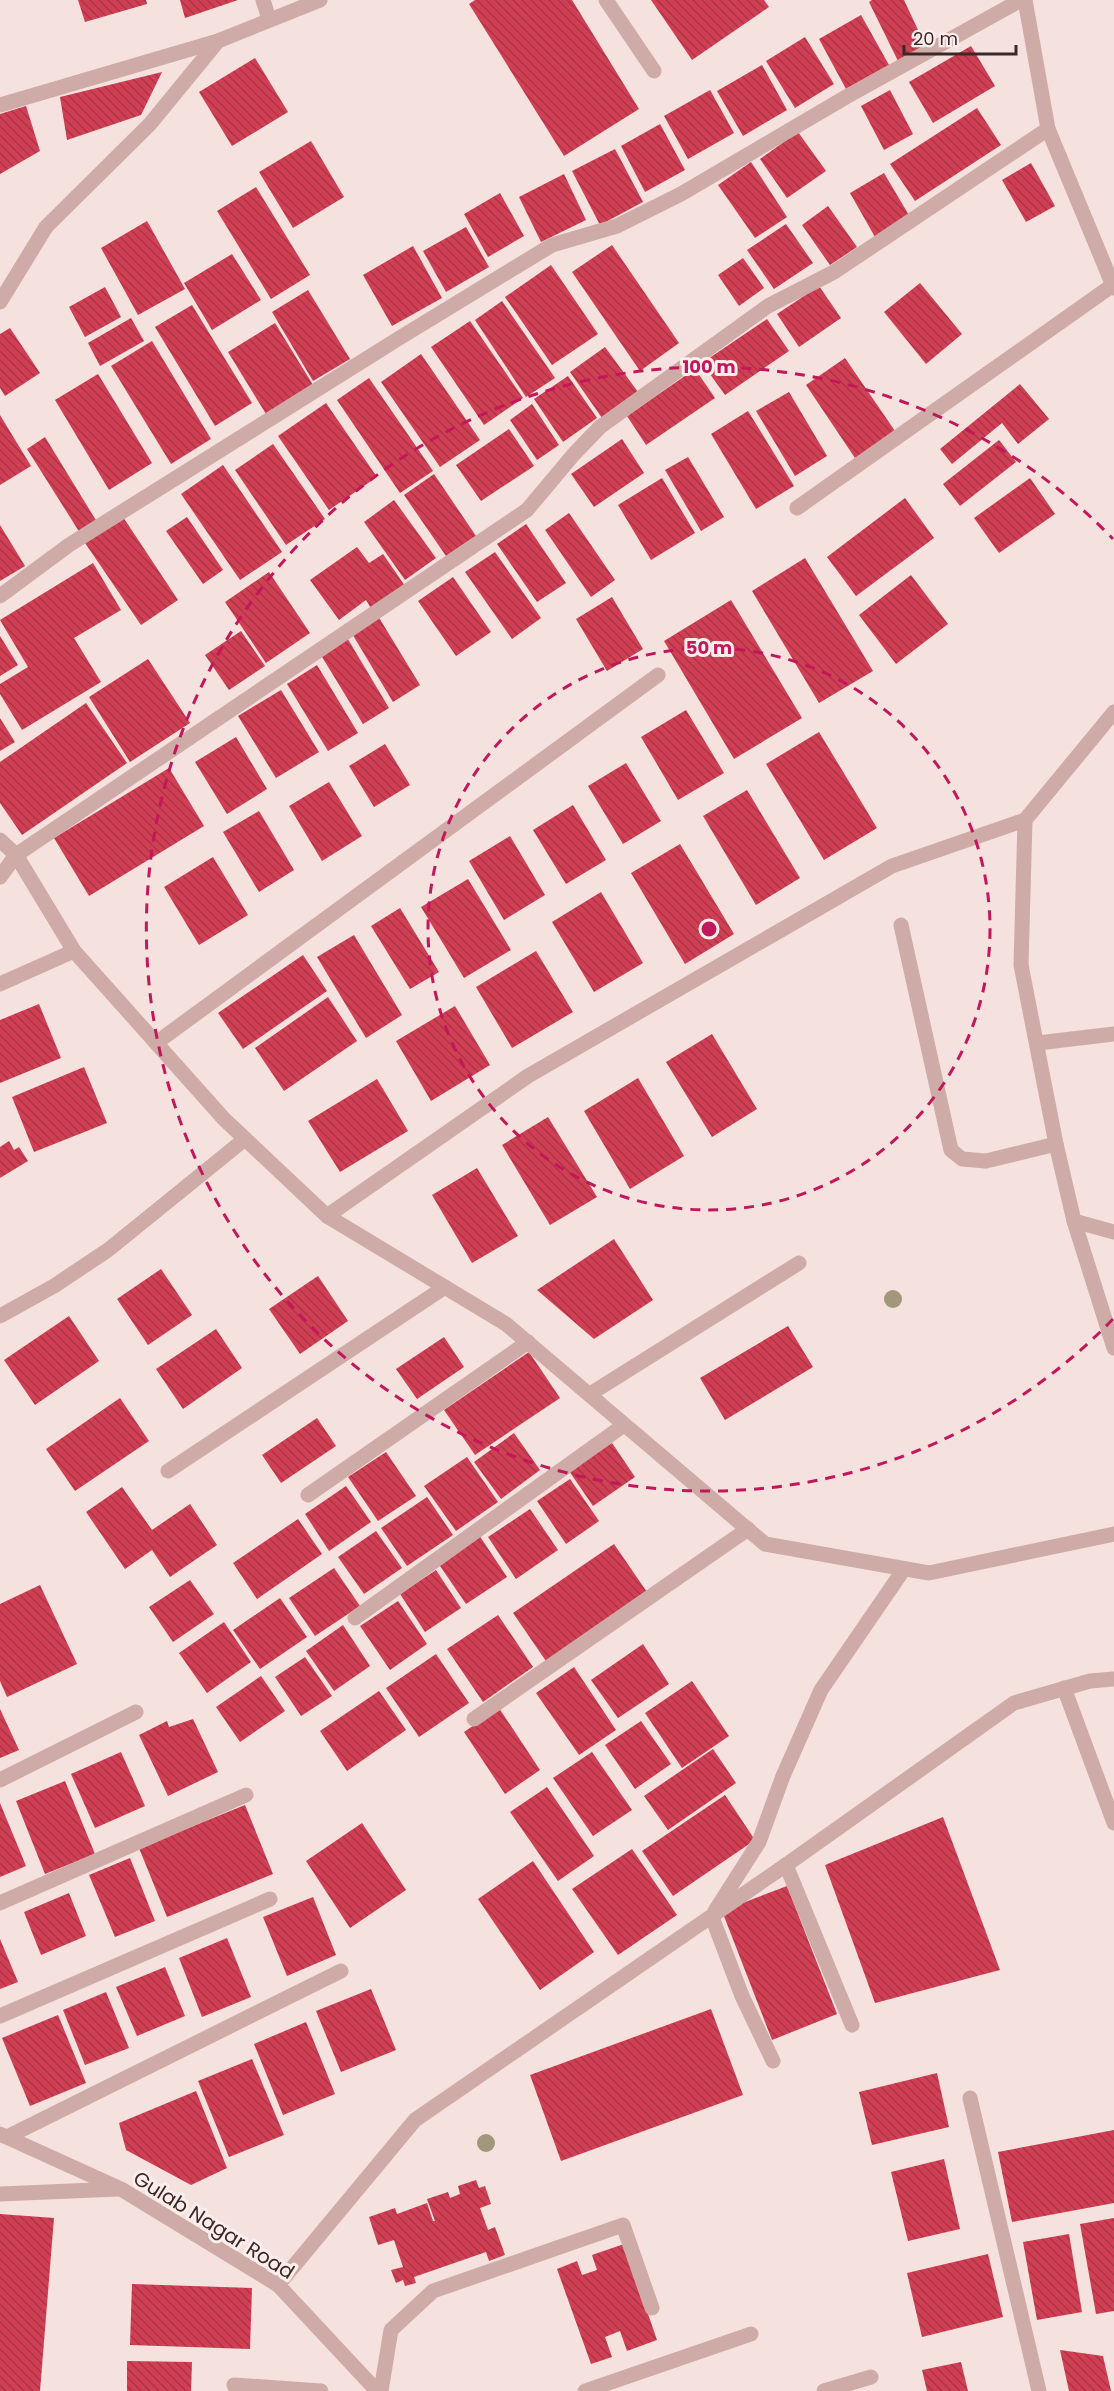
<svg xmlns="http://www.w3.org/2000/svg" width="1114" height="2391" viewBox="0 0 1114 2391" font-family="Poppins,sans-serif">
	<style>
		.building { fill: url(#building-back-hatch) }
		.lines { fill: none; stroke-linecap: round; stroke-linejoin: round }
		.lane { stroke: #cfaba8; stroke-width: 15 }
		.street { stroke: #cfaba8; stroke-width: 15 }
		.tree { fill: #a1977b }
		.ring { fill: none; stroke: #c2185b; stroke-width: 3; stroke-dasharray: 10 8 }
		.labels { text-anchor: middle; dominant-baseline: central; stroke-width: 6; stroke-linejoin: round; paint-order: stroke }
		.street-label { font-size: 20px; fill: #3b292a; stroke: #fceeeb }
		.centre { fill: #c2185b; stroke: #fceeeb; stroke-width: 3 }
		.ring-label { font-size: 18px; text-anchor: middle; font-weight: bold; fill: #c2185b; stroke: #fceeeb; stroke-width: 6; stroke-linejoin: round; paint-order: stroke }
	</style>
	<defs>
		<pattern id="building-back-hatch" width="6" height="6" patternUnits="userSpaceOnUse" patternTransform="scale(1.5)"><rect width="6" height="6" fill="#d13f54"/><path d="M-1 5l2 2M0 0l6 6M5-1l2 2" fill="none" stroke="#ab3546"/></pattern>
	</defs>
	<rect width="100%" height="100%" fill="#f5e1de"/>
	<!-- building -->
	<g class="building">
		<polygon points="78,0 146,0 147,4 85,22"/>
		<polygon points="180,0 238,0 185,18"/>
		<polygon points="475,0 572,0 639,109 564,156 469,4"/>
		<polygon points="651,0 764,0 769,7 692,60"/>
		<polygon points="872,0 904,0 926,47 898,61 869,2"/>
		<polygon points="861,15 889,65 846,89 819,39"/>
		<polygon points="805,37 834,84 795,108 766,61"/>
		<polygon points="971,46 995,86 933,123 909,82"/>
		<polygon points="255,58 288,112 232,146 199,92"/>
		<polygon points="762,65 787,110 743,136 717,91"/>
		<polygon points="162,72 141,115 67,140 60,97"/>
		<polygon points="710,90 734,133 688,159 664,116"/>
		<polygon points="890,90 913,134 884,150 861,106"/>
		<polygon points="26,106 40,151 0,174 0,114"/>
		<polygon points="977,108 1001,145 915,201 890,164"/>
		<polygon points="660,124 685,170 645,192 621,146"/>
		<polygon points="798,132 826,171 787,198 760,159"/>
		<polygon points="311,141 344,197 293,228 259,172"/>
		<polygon points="615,149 643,202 600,225 572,171"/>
		<polygon points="751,162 787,217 755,238 718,185"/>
		<polygon points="1031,163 1055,206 1026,222 1002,180"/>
		<polygon points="884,173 910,217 875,237 850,193"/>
		<polygon points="564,174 586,220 541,242 519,197"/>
		<polygon points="256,187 310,275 271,299 217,211"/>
		<polygon points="500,193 524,236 488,257 464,214"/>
		<polygon points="828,206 857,247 830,265 802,225"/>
		<polygon points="147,221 185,289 138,315 101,248"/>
		<polygon points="786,224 813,263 774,289 747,250"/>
		<polygon points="466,227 489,267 446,292 423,251"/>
		<polygon points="612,245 679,343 640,371 572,272"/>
		<polygon points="413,246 442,298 392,326 363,275"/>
		<polygon points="232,254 261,300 212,330 184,283"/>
		<polygon points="743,258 764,288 739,306 718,275"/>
		<polygon points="551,265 598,334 552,365 505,297"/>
		<polygon points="920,283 962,334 926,364 884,312"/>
		<polygon points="819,286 841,318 799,347 777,314"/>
		<polygon points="105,287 121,317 85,337 69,307"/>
		<polygon points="308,290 350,359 313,381 272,312"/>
		<polygon points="502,301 555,378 526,397 475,320"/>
		<polygon points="192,305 252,403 215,426 155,327"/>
		<polygon points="131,318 144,341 100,366 88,343"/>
		<polygon points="767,319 789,351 725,395 702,363"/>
		<polygon points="470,321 523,398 484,425 431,347"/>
		<polygon points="275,323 313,385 266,414 228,352"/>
		<polygon points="10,328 40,373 5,396 0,388 0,334"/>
		<polygon points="152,341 211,439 171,464 111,366"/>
		<polygon points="605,347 638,392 602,418 570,372"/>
		<polygon points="421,354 480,440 440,467 381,382"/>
		<polygon points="845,358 895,431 855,458 806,385"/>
		<polygon points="695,369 715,398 646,445 627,416"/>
		<polygon points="98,374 152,463 109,490 55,400"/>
		<polygon points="568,376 597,418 563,442 534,399"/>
		<polygon points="369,378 433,471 400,493 337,400"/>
		<polygon points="1020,384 1049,419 1018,444 1002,423 952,464 940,449"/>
		<polygon points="789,392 827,456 795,476 756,411"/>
		<polygon points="326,403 377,477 329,510 278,436"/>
		<polygon points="532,404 559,445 537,460 510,420"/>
		<polygon points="748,411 794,486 756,509 711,434"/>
		<polygon points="0,415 31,466 0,485"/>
		<polygon points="509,429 534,466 481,501 456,465"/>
		<polygon points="45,437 97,522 80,533 27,449"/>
		<polygon points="622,439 644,473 594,507 571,474"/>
		<polygon points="999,440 1016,462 960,506 943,484"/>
		<polygon points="273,444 325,519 286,545 235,470"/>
		<polygon points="688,457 724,517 701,531 665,470"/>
		<polygon points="223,465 282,552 240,580 181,494"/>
		<polygon points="434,474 476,536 446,556 404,495"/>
		<polygon points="662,478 695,533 651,560 618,505"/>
		<polygon points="1030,478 1055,514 999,553 974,518"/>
		<polygon points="905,498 934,538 856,596 827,557"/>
		<polygon points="394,500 436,558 405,580 364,522"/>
		<polygon points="569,513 615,580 591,597 545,530"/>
		<polygon points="121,514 178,600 141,625 83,540"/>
		<polygon points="187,517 223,570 203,584 166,531"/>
		<polygon points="526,524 566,583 537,602 497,544"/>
		<polygon points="0,525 25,566 0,581"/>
		<polygon points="357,547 369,563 383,554 405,586 372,610 366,600 339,620 310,580"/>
		<polygon points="495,552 541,618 512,639 465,572"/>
		<polygon points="805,558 873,671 819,703 752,591"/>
		<polygon points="93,563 121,610 74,638 101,682 22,730 0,694 0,684 28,667 0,620"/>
		<polygon points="269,572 310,633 266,663 225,602"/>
		<polygon points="911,575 948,624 896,664 859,615"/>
		<polygon points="453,577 491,632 456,656 418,601"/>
		<polygon points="612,597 643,649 607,671 576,619"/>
		<polygon points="731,600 802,718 734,759 664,641"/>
		<polygon points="378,616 420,685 393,702 351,632"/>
		<polygon points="241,631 265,666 229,690 205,655"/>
		<polygon points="0,636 18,665 0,676"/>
		<polygon points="346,636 389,708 363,724 319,652"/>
		<polygon points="148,659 190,723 130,762 89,697"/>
		<polygon points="317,665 358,733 328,751 287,684"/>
		<polygon points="281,690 319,752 276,778 238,716"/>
		<polygon points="86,703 127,763 22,835 0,803 0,762"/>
		<polygon points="686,710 724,773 678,800 641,737"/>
		<polygon points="0,718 15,742 0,751"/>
		<polygon points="819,732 877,828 824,860 766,764"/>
		<polygon points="236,737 267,789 227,814 195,762"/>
		<polygon points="385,744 410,785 374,807 349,766"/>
		<polygon points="626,763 661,821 623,844 588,786"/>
		<polygon points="169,768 204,826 89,896 54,838"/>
		<polygon points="329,782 362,836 322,861 289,806"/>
		<polygon points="747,790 800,878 756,905 703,816"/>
		<polygon points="573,805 606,860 566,884 533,830"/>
		<polygon points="259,811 294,870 259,892 223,832"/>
		<polygon points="510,836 545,895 504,920 469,861"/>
		<polygon points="680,844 734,934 685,964 631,873"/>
		<polygon points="213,857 248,915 199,945 164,887"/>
		<polygon points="468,879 511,950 464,978 421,907"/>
		<polygon points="601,892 643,963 594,992 552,922"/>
		<polygon points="400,908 439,972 410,989 371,926"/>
		<polygon points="354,935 402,1015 366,1038 317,957"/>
		<polygon points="536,951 573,1012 512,1048 476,987"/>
		<polygon points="303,955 327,991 243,1049 218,1013"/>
		<polygon points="328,997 357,1041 284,1091 255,1048"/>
		<polygon points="39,1004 61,1058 0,1083 0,1020"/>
		<polygon points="455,1006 490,1065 431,1101 396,1041"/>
		<polygon points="712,1034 757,1109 712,1137 666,1062"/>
		<polygon points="84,1067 107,1123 34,1152 12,1097"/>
		<polygon points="638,1078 684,1156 630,1189 584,1111"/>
		<polygon points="377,1079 408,1131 340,1172 308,1121"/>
		<polygon points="548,1117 597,1197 550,1225 502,1145"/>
		<polygon points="9,1141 14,1150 19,1147 28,1161 0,1178 0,1147"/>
		<polygon points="477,1168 518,1236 472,1263 432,1195"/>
		<polygon points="614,1239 653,1300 594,1339 537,1290"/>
		<polygon points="161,1269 192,1315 148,1345 117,1299"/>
		<polygon points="318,1276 348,1321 300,1354 269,1309"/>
		<polygon points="69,1316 99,1361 35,1405 4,1360"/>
		<polygon points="788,1326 813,1367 725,1420 700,1378"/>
		<polygon points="216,1329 242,1368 183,1409 156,1369"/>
		<polygon points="444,1337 464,1367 417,1399 396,1369"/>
		<polygon points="529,1352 560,1398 475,1455 444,1410"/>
		<polygon points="120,1398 149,1441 75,1491 46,1449"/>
		<polygon points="317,1418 336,1446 281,1483 262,1455"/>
		<polygon points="514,1433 540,1470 501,1499 474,1462"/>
		<polygon points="612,1443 635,1477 593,1506 569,1471"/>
		<polygon points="386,1452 416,1496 378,1521 348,1477"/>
		<polygon points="467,1457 498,1502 456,1531 424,1486"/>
		<polygon points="570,1479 599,1521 566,1544 537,1501"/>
		<polygon points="346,1486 371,1522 329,1551 305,1514"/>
		<polygon points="122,1487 152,1530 190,1504 217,1545 170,1577 152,1550 125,1569 86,1512"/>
		<polygon points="427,1497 453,1535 407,1566 381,1528"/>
		<polygon points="530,1509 558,1550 516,1579 488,1537"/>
		<polygon points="298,1519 322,1554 257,1599 233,1563"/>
		<polygon points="376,1531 402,1568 364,1594 338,1557"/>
		<polygon points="479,1535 507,1577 466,1604 438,1563"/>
		<polygon points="614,1544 649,1595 548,1664 513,1613"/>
		<polygon points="334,1568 360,1606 315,1636 289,1598"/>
		<polygon points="436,1570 461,1608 425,1632 400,1594"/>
		<polygon points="190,1580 214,1614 173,1642 149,1607"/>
		<polygon points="40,1585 77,1664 7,1697 0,1681 0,1604"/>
		<polygon points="280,1598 307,1637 260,1669 233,1630"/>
		<polygon points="398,1601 427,1644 390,1670 360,1626"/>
		<polygon points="498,1615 533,1667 483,1702 447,1649"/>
		<polygon points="224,1622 251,1662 207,1693 179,1653"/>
		<polygon points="343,1625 370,1666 334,1691 306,1651"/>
		<polygon points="643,1644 669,1684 618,1718 591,1680"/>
		<polygon points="436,1654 469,1703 419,1737 386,1688"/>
		<polygon points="305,1657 332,1696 301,1716 275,1677"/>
		<polygon points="574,1667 616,1730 579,1755 536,1693"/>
		<polygon points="261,1676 285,1711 240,1742 216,1707"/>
		<polygon points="692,1681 729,1736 682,1768 645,1713"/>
		<polygon points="379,1691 406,1730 347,1771 320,1731"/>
		<polygon points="499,1708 540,1770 505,1794 464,1732"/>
		<polygon points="0,1709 19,1750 0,1758"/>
		<polygon points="193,1719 218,1772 168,1796 139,1735 167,1721 169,1727"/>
		<polygon points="641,1721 671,1764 635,1789 605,1745"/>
		<polygon points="713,1749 736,1783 668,1830 644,1796"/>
		<polygon points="121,1752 145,1806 95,1828 71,1774"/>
		<polygon points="592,1752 632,1810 593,1836 553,1778"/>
		<polygon points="65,1781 95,1854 45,1874 16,1801"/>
		<polygon points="547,1787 594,1856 558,1881 510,1812"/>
		<polygon points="725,1795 755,1840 673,1896 642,1851"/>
		<polygon points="0,1803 26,1866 0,1877"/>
		<polygon points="245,1805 273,1874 167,1917 139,1848"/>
		<polygon points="943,1817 1000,1970 875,2003 825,1865"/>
		<polygon points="362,1823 406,1890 350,1928 306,1861"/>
		<polygon points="632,1849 677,1915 618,1955 572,1889"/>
		<polygon points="130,1858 155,1921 115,1937 89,1875"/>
		<polygon points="533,1861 594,1952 540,1990 478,1899"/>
		<polygon points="787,1886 837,2014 772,2040 722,1911"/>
		<polygon points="69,1893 86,1936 41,1955 24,1912"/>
		<polygon points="313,1897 336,1955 287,1976 263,1917"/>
		<polygon points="227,1938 251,1997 202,2017 179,1958"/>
		<polygon points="0,1939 18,1982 0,1989"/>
		<polygon points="165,1967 185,2016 137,2036 116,1987"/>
		<polygon points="371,1989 396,2050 341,2072 316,2011"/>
		<polygon points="106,1992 129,2048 85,2065 63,2010"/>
		<polygon points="711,2009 743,2095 561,2161 530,2075"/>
		<polygon points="58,2015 86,2083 30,2106 2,2038"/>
		<polygon points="306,2022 335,2094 283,2115 254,2044"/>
		<polygon points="252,2059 284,2135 229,2157 198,2081"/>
		<polygon points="937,2073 949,2127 872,2145 859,2092"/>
		<polygon points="196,2091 227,2168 191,2185 126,2150 119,2123"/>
		<polygon points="1114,2130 1114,2203 1012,2222 998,2152"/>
		<polygon points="944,2159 960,2229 908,2241 891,2172"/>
		<polygon points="476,2180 479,2188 485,2186 491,2204 480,2208 488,2230 495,2227 505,2255 489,2261 486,2252 414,2277 416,2283 405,2286 403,2280 396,2283 391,2270 403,2267 394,2240 378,2245 369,2217 395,2208 397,2214 427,2203 433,2221 435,2221 427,2199 448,2192 450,2198 460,2194 458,2186"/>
		<polygon points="0,2214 54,2218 40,2391 0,2391"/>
		<polygon points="1114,2218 1114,2311 1096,2314 1080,2224"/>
		<polygon points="1069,2234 1082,2312 1037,2320 1023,2242"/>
		<polygon points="624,2244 657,2340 627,2351 620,2331 605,2337 612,2357 591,2364 557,2269 577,2261 582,2275 597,2270 592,2255"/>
		<polygon points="988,2254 1003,2317 922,2337 907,2273"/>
		<polygon points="132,2284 252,2288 250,2349 130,2345"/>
		<polygon points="1060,2350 1103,2356 1111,2391 1069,2391"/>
		<polygon points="127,2361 192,2362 191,2391 127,2391"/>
		<polygon points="961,2362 968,2391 927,2391 922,2370"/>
	</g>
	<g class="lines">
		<!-- lane -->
		<g class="lane">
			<polyline points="606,0 654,71"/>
			<polyline points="901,925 951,1150 962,1159 986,1161 1056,1144"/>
			<polyline points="1074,1221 1114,1232"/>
			<polyline points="590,1394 799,1263"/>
			<polyline points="1064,1688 1114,1823"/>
			<polyline points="786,1865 852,2025"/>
			<polyline points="712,1917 742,1996 773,2061"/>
		</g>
		<!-- street -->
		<g class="street">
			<polyline points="263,0 269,19"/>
			<polyline points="1025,0 1048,129 1114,288"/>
			<polyline points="0,105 218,41 320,0"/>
			<polyline points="0,302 46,227 150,124 218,41"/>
			<polyline points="797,508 1113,285"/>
			<polyline points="0,596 69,545 401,337 552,245 617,226 681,194 846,97 1021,0"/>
			<polyline points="1114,712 1025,820 1021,965 1056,1144 1074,1221 1114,1348"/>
			<polyline points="0,840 16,855 74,951 224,1119 327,1216 528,1076 892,866 1025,820"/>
			<polyline points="0,877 16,855 527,510 574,454 600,427 768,306 834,272 1048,129"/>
			<polyline points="0,984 74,951"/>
			<polyline points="156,1043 658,675"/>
			<polyline points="1038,1043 1114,1034"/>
			<polyline points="327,1216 506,1324 765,1544 929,1573 1114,1534"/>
			<polyline points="0,1316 54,1286 108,1250 245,1139"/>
			<polyline points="168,1471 445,1287"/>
			<polyline points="308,1495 528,1342"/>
			<polyline points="355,1618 624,1425"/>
			<polyline points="474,1719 748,1529"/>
			<polyline points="0,1780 136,1712"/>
			<polyline points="0,1903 246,1795"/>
			<polyline points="715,1911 759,1842 783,1776 821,1690 904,1569"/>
			<polyline points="0,2016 270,1899"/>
			<polyline points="970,2098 1039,2391"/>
			<polyline points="0,2134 121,2189 278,2285 377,2391"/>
			<polyline points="7,2137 341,1971"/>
			<polyline points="0,2194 118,2189"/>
			<polyline points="278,2285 415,2120 786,1865 1014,1703 1090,1681 1114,1679"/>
			<polyline points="234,2385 321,2391"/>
			<polyline points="381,2391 391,2330 433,2291 623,2225 652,2308"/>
			<polyline points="585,2391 751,2334"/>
			<polyline points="824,2391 871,2377"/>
		</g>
	</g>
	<!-- trees -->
	<g class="tree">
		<circle cx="893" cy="1299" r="9"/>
		<circle cx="486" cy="2143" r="9"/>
	</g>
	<!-- distance rings -->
	<g class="ring">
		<circle cx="709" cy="929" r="281"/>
		<path d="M1113 1319A562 562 0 1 1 1113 539"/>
	</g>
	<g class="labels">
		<!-- street labels -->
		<g class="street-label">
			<text transform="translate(214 2225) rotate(32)">Gulab Nagar Road</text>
		</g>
	</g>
	<circle cx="709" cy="929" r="9" class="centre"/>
	<g class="ring-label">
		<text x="709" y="373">100 m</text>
		<text x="709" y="654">50 m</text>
	</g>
	<!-- scale -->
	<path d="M904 45v9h112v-9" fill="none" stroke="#3b292a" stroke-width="3"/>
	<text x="913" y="45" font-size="18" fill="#3b292a" stroke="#fceeeb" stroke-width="4.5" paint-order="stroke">20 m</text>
</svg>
